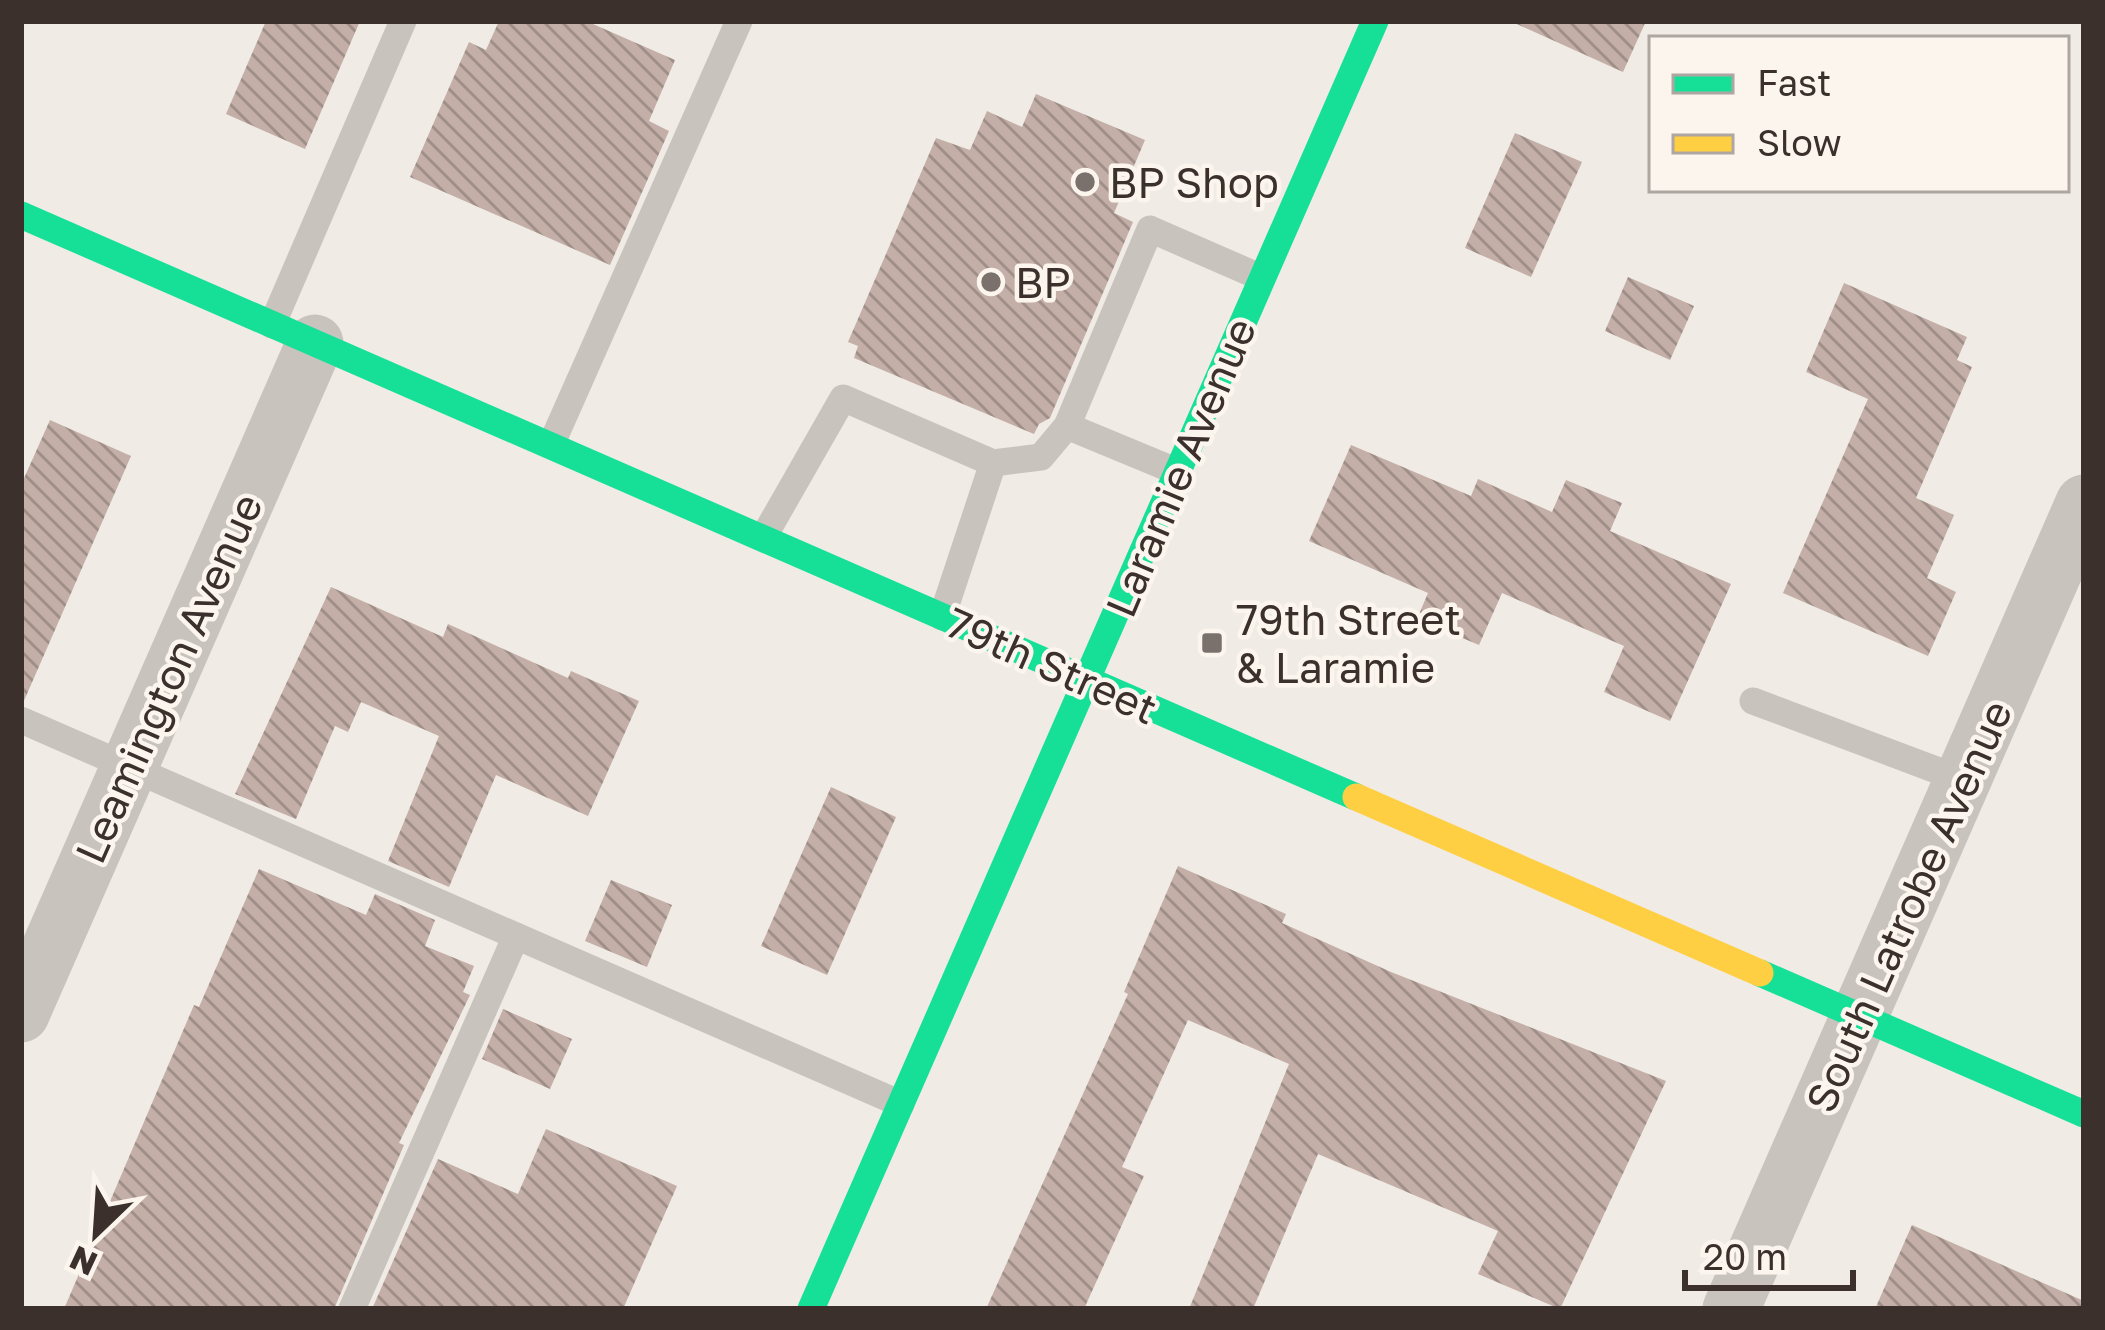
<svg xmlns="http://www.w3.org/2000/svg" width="2105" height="1330" viewBox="0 0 2105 1330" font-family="'Golos Text',sans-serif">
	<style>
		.building { fill: url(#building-back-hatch) }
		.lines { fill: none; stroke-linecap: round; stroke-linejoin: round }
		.lane { stroke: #c9c3be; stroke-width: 27 }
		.street { stroke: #c9c3be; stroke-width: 57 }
		.fast { stroke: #16e098; stroke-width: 27 }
		.slow { stroke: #ffcf43; stroke-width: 27 }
		.poi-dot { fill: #7a716c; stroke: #fbf5ee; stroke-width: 4.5 }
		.labels { text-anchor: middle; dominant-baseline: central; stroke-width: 9; stroke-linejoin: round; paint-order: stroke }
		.poi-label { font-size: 42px; fill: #3b302b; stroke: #fbf5ee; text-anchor: start }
		.street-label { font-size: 42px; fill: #3b302b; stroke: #fbf5ee }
	</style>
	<defs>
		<pattern id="building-back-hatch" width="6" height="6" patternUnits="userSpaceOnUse" patternTransform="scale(3)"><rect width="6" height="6" fill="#c3afa7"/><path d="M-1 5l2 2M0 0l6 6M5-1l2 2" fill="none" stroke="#a08f88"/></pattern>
	</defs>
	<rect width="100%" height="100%" fill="#f0ebe5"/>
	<!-- building -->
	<g class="building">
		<polygon points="266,21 360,21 305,149 226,114"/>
		<polygon points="499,21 586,21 675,60 649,121 669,131 610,265 410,177 469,42 486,50"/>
		<polygon points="1510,21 1646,21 1623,72"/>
		<polygon points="1036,94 1145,140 1114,213 1133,222 1050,418 1039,424 1034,434 854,358 858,346 848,342 936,138 970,150 987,111 1022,127"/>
		<polygon points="1515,133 1582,162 1531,277 1465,248"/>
		<polygon points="1628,277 1694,306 1670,360 1605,331"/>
		<polygon points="1844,283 1967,337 1957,360 1972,367 1916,498 1954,515 1927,578 1956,592 1928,656 1783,593 1868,399 1806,372"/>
		<polygon points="50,420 131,456 23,703 21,485"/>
		<polygon points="1351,445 1471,496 1478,479 1552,512 1566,480 1622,503 1610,531 1731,584 1670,721 1604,692 1624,646 1502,593 1479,645 1417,619 1428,593 1309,541"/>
		<polygon points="331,587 443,637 448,624 568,678 571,671 639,701 588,816 496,775 449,887 388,861 439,736 361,702 348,732 335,726 296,819 235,794"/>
		<polygon points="831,787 896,817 827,975 761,946"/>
		<polygon points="1178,866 1286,914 1282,923 1391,972 1666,1081 1560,1309 1478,1274 1498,1231 1318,1154 1253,1309 1189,1309 1289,1064 1188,1020 1122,1167 1144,1176 1084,1309 986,1309 1128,994 1124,992"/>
		<polygon points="259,869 366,915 375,894 435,920 425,946 474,966 463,992 470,995 399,1143 404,1145 334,1309 64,1309 194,1005 199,1007"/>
		<polygon points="611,880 672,905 647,967 585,941"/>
		<polygon points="503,1009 572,1039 550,1089 482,1059"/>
		<polygon points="546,1129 677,1186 623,1309 372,1309 438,1159 518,1194"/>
		<polygon points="1912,1225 2084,1301 2084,1309 1875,1309"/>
	</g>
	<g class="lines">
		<!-- lane -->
		<g class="lane">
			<polyline points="272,325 403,21"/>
			<polyline points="551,445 739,21"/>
			<polyline points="1178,472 1067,426 1150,229 1262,278"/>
			<polyline points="763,538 843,398 993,463 1041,457 1067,426"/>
			<polyline points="942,617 993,463"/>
			<polyline points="1753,701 1963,780"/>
			<polyline points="21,720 901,1104"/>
			<polyline points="352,1309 516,936"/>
		</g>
		<!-- street -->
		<g class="street">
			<polyline points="21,1014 315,343"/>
			<polyline points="1731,1309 2084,503"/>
		</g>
		<!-- fast -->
		<g class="fast">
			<polyline points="21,215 1356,797"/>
			<polyline points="1760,973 2084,1114"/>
			<polyline points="811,1309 1375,21"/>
		</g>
		<!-- slow -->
		<polyline class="slow" points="1356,797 1760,973"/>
	</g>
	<!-- markers -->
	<g class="poi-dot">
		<circle cx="1085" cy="182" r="12"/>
		<circle cx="991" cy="282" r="12"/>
		<rect x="1200" y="631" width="24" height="24" rx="6"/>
	</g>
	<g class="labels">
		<!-- poi labels -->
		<g class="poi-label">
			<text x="1109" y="182">BP Shop</text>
			<text x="1015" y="282">BP</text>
			<text x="1236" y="619">79th Street<tspan x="1236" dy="48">&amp; Laramie</tspan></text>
		</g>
		<!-- street labels -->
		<g class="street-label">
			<text transform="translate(1180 467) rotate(-67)">Laramie Avenue</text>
			<text transform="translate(1052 665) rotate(24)">79th Street</text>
			<text transform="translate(168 678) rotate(-66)">Leamington Avenue</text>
			<text transform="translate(1908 906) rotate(-66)">South Latrobe Avenue</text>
		</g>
	</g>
	<!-- border -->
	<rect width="2105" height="1330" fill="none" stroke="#3b302b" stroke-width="48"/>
	<!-- legend -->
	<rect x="1649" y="36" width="420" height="156" fill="#fbf5ee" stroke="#aea6a0" stroke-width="3"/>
	<rect x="1673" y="75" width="60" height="18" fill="#16e098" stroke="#aea6a0" stroke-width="3"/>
	<text x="1757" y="96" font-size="36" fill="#3b302b">Fast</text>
	<rect x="1673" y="135" width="60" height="18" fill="#ffcf43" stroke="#aea6a0" stroke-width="3"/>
	<text x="1757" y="156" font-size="36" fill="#3b302b">Slow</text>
	<!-- north arrow -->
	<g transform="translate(96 1234) rotate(205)" stroke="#fbf5ee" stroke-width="9" paint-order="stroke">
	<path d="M0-9L21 45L0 30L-21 45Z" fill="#3b302b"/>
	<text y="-18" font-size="33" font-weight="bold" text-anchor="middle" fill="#3b302b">N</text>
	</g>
	<!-- scale -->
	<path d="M1685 1270v18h168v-18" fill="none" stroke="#3b302b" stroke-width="6"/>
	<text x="1703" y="1270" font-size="36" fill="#3b302b" stroke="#fbf5ee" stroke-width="9" paint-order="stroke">20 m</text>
</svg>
